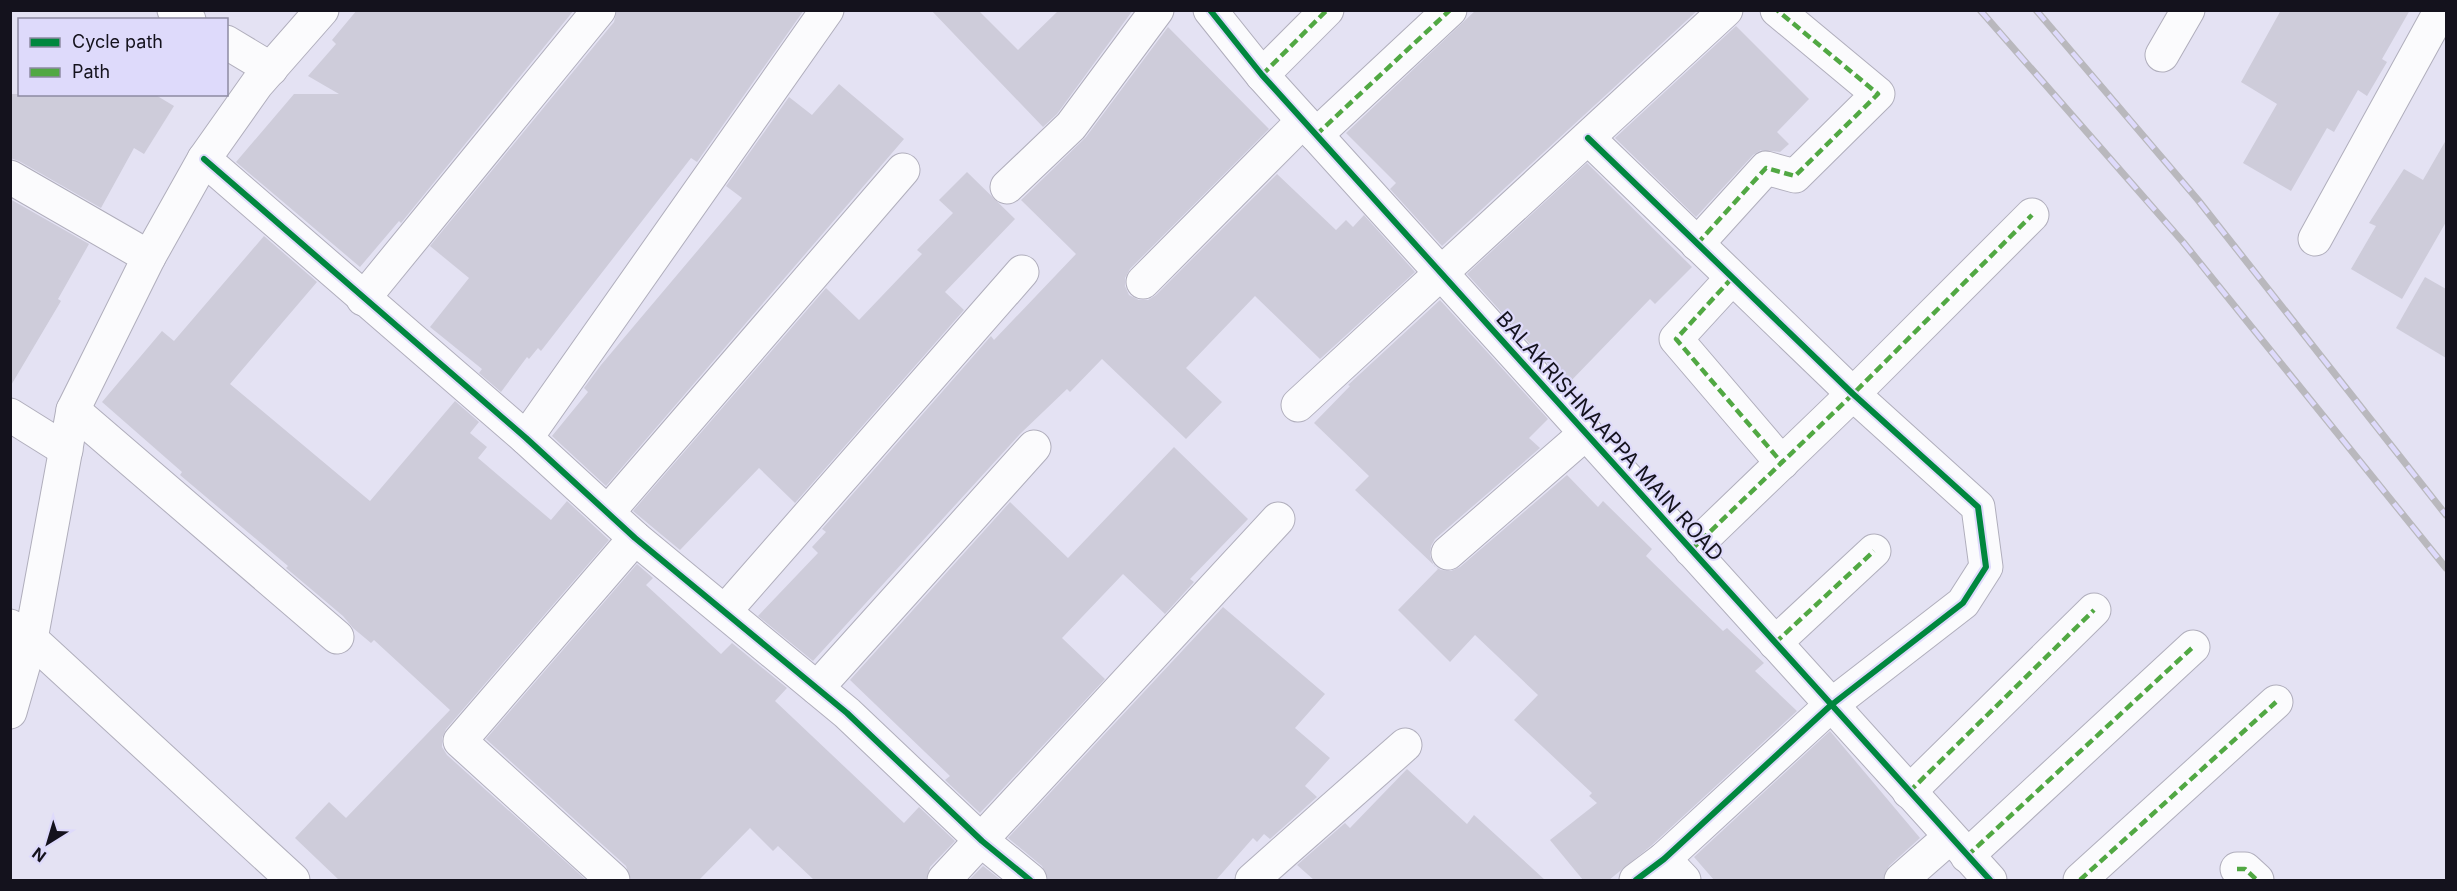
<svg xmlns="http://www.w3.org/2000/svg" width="2457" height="891" viewBox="0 0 2457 891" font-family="Inter,sans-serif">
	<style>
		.building { fill: #ceccda }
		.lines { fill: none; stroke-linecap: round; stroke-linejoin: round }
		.minor-casing { stroke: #b0aebc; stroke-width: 35 }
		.tertiary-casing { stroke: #b0aebc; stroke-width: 35 }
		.minor { stroke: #fbfbfd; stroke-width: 33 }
		.tertiary { stroke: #fbfbfd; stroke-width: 33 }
		.rail-casing { stroke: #b9b8bd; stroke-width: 7 }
		.rail { stroke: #dedafb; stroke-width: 4.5; stroke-dasharray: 14; stroke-linecap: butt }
		.quiet { stroke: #51a843; stroke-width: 4.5; stroke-dasharray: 9 4.5; stroke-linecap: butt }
		.cycleway-casing { stroke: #dedafb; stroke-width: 10 }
		.cycleway { stroke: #00873e; stroke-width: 6 }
		.labels { text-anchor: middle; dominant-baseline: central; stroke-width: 4.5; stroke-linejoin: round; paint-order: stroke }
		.street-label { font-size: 21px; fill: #14121d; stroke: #dedafb }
	</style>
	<rect width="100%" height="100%" fill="#e4e2f3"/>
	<!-- building -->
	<g class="building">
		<polygon points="357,10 574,10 401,223 399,221 360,267 236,162 294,94 339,94 308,76 336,44 332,40"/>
		<polygon points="617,10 804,10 697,162 691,158 541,351 538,348 529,359 527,357 501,392 479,373 482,369 430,327 469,278 430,246 614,22"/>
		<polygon points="931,10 978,10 1018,50 1059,10 1133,10 1057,114 1043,127"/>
		<polygon points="1476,10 1698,10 1442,246 1390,189 1396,183 1346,133"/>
		<polygon points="2281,10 2410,10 2382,59 2387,62 2367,96 2358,90 2334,132 2327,128 2291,191 2243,163 2277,104 2241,82"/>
		<polygon points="1736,26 1809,99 1777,132 1789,144 1780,152 1761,150 1753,155 1696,217 1615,138"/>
		<polygon points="1168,27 1269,129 1130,269 1125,278 1125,286 1129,295 1139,300 1148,300 1156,295 1277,174 1336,230 1346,220 1353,227 1364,215 1415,272 1320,359 1255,296 1186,368 1222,402 1186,439 1102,359 1070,392 1067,389 1020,434 813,661 758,616 818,553 812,547 826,532 822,529 991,336 994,340 1076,254 1021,200 1086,137"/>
		<polygon points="839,84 904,139 606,486 552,436 588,392 584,388 601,365 742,198 726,186 789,97 812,115"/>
		<polygon points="10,94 154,94 174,106 144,154 134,148 101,208 19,161 10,158"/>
		<polygon points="2446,140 2446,222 2402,299 2351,269 2376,226 2369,223 2404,169 2423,180"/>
		<polygon points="1587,163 1692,267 1655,304 1650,299 1567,385 1467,274"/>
		<polygon points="967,172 1015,219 945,292 964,310 795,503 759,468 680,550 633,511 826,288 859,320 922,254 917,250 953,213 939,200"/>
		<polygon points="10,199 89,244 58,299 61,301 10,387"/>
		<polygon points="264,236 317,282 230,384 370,501 455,401 479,422 470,433 487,447 478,458 551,520 567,501 609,540 446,729 442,738 442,747 447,755 586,880 339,880 295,838 329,802 346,818 450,710 374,640 371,643 353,628 343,616 286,568 288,566 180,475 182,472 102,402 162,331 174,341"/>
		<polygon points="2425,277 2446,289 2446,358 2396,328"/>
		<polygon points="1440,300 1548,419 1529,438 1540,448 1435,539 1431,546 1430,556 1434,566 1441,570 1451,571 1460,567 1567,475 1598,507 1603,501 1652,549 1646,556 1723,631 1727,628 1764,663 1755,671 1797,711 1652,845 1609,880 1583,880 1550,840 1597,803 1589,796 1592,793 1514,720 1538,695 1475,635 1450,662 1398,610 1438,569 1355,490 1369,476 1314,423 1350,386 1348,385"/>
		<polygon points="1174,447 1248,519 1190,579 1194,582 1165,614 1123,574 1062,638 1105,679 980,813 945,780 950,776 850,680 1010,502 1068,558"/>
		<polygon points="637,564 653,578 646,585 721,654 732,643 787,688 775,701 904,823 919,807 955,841 930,867 926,880 814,880 778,846 773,851 750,828 699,880 631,880 626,866 486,739"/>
		<polygon points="1223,607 1325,694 1295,728 1330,758 1305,786 1317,797 1270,839 1264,834 1257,842 1253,838 1216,880 1048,880 1042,866 1008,838"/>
		<polygon points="1830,731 1920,838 1889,866 1883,880 1714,880 1694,857"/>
		<polygon points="1407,769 1467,824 1474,815 1545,880 1314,880 1297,865 1345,823 1350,828"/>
		<polygon points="983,866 1001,880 969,880"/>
	</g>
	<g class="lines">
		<defs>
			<g id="minor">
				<polyline points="174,10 189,20"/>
				<polyline points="226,42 271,69"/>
				<polyline points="2162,55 2188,10"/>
				<polyline points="1262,75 1327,10"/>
				<polyline points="1316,135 1450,10"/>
				<polyline points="1588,138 1853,394 1978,507 1986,567 1963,603 1830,706 1664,859 1636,880"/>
				<polyline points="204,159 526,438 635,538 847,713 982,841 1030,880"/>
				<polyline points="10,177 149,257"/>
				<polyline points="1007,187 1071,126 1157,10"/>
				<polyline points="2315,239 2441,10"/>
				<polyline points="1697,244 1766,168 1795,176 1878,94 1777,10"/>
				<polyline points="1732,278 1676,339 1782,463"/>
				<polyline points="1143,282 1303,121"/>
				<polyline points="363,299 599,10"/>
				<polyline points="1298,405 1726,10"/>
				<polyline points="73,410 337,637"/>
				<polyline points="10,415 66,450"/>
				<polyline points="526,438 827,10"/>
				<polyline points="608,512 903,170"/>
				<polyline points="1691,550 1853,394 2032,215"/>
				<polyline points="1448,553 1586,433"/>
				<polyline points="725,611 1022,272"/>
				<polyline points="10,626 31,639 293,880"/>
				<polyline points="1775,643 1874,551"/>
				<polyline points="817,688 1034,447"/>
				<polyline points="1909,792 2094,610"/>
				<polyline points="1967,856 2193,647"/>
				<polyline points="1664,859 1684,880"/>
				<polyline points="2237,869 2245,869 2257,880"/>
				<polyline points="613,880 460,741 635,538"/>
				<polyline points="944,880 1278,519"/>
				<polyline points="1252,880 1405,745"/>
				<polyline points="1901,880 1950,837"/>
				<polyline points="2080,880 2276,702"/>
			</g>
			<g id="tertiary">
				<polyline points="1210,10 1262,75 1990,880"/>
				<polyline points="10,712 31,639 73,410 149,257 204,159 257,84 322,10"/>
			</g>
		</defs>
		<!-- minor casing -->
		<use href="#minor" class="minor-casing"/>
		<!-- tertiary casing -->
		<use href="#tertiary" class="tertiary-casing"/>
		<!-- minor -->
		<use href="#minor" class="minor"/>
		<!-- tertiary -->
		<use href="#tertiary" class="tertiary"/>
		<defs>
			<g id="rail">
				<polyline points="1980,10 2183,242 2446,568"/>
				<polyline points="2036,10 2198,200 2446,515"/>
			</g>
		</defs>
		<!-- rail casing -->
		<use href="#rail" class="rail-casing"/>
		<!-- rail -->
		<use href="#rail" class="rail"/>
		<!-- quiet -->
		<g class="quiet">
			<polyline points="1262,75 1327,10"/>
			<polyline points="1316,135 1450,10"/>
			<polyline points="1697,244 1766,168 1795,176 1878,94 1777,10"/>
			<polyline points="1732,278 1676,339 1782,463"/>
			<polyline points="1691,550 1853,394 2032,215"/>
			<polyline points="1775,643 1874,551"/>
			<polyline points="1909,792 2094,610"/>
			<polyline points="1967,856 2193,647"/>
			<polyline points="2237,869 2245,869 2257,880"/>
			<polyline points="2080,880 2276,702"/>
		</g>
		<defs>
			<g id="cycleway">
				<polyline points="1210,10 1262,75 1990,880"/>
				<polyline points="1588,138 1853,394 1978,507 1986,567 1963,603 1830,706 1664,859 1636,880"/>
				<polyline points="204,159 526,438 635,538 847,713 982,841 1030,880"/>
			</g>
		</defs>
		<!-- cycleway casing -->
		<use href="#cycleway" class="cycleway-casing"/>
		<!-- cycleway -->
		<use href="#cycleway" class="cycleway"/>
	</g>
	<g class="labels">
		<!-- street labels -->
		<g class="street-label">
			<text transform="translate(1610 436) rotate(48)">BALAKRISHNAAPPA MAIN ROAD</text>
		</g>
	</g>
	<!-- border -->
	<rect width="2457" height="891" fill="none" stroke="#14121d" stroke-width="24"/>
	<!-- legend -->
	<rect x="18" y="18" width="210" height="78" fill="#dedafb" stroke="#8d8aa2" stroke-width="1.5"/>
	<rect x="30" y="38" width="30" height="9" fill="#00873e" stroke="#8d8aa2" stroke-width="1.5"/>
	<text x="72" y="48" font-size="18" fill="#14121d">Cycle path</text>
	<rect x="30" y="68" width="30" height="9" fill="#51a843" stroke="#8d8aa2" stroke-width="1.5"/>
	<text x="72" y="78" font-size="18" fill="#14121d">Path</text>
	<!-- north arrow -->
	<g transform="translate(48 843) rotate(217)" stroke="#dedafb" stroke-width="4.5" paint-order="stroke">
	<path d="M0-4.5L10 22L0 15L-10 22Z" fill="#14121d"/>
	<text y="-9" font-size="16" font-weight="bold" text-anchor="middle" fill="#14121d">N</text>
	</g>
</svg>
